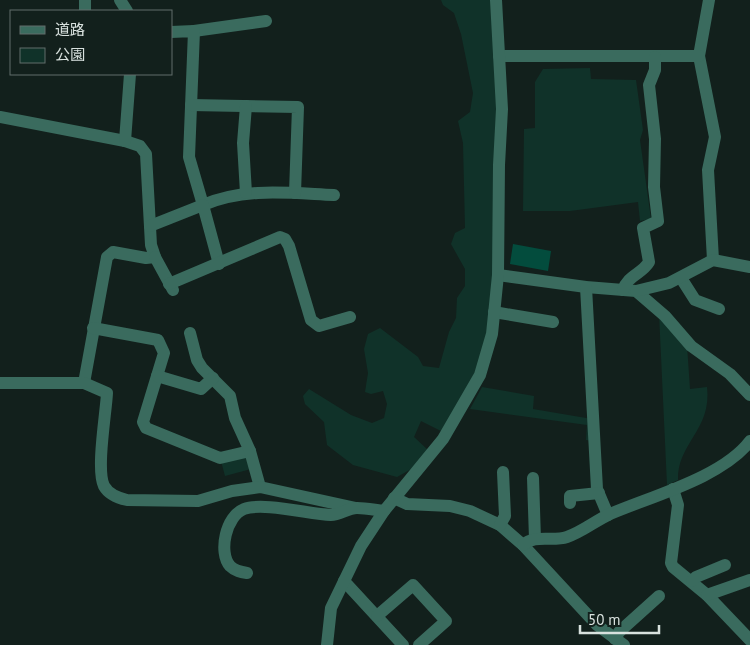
<svg xmlns="http://www.w3.org/2000/svg" width="750" height="645" viewBox="0 0 750 645" font-family="'PT Sans','Noto Sans JP',sans-serif">
	<style>
		.green { fill: #103229 }
		.water { fill: #034c3d }
		.lines { fill: none; stroke-linecap: round; stroke-linejoin: round }
		.minor { stroke: #3a6b5e; stroke-width: 12 }
	</style>
	<rect width="100%" height="100%" fill="#12201c"/>
	<!-- green -->
	<g class="green">
		<polygon points="441,0 500,0 490,359 441,431 421,421 414,437 429,451 422,463 397,477 353,465 327,445 324,422 305,404 303,396 309,389 351,415 372,423 384,418 387,404 383,391 371,394 365,392 368,373 364,349 368,334 380,328 418,357 423,366 439,368 449,332 456,318 457,298 465,286 465,269 451,244 455,233 465,228 463,143 458,121 470,112 473,93 461,34 454,13 443,5"/>
		<polygon points="590,68 591,79 636,80 643,130 640,140 651,219 640,221 638,202 570,211 523,211 524,129 535,128 535,82 543,69"/>
		<path d="M659 313 687 345 690 389 707 387C712 430 677 443 678 480L667 485Z"/>
		<polygon points="482,387 534,396 533,409 592,419 593,441 586,440 587,425 470,409"/>
		<polygon points="245,456 251,469 225,476 221,461"/>
	</g>
	<!-- water -->
	<polygon class="water" points="513,244 551,251 548,271 510,264"/>
	<g class="lines">
		<!-- minor -->
		<g class="minor">
			<polyline points="120,0 127,11"/>
			<polyline points="709,0 699,56 715,137 708,170 713,260"/>
			<polyline points="85,11 85,0"/>
			<polyline points="194,31 266,21"/>
			<path d="M171 32 194 31 189 157 203 205C245 187 289 193 334 195"/>
			<polyline points="499,56 699,56"/>
			<polyline points="191,105 298,107 295,193"/>
			<polyline points="0,117 125,141 140,146 146,154 151,245 155,257 146,258 113,252 107,257 84,383"/>
			<polyline points="125,141 130,74"/>
			<polyline points="246,193 243,143 246,106"/>
			<polyline points="150,226 203,205 219,264"/>
			<polyline points="155,257 173,290"/>
			<polyline points="498,275 586,287 636,291 665,316 691,346 730,374 750,395"/>
			<polyline points="681,278 695,300 719,309"/>
			<polyline points="169,284 280,237 285,239 289,246 311,320 319,326 350,317"/>
			<polyline points="586,287 597,489 608,515"/>
			<path d="M623 290C628 275 642 274 649 262L643 228 658 221 654 187 655 139 649 85 655 70V57"/>
			<polyline points="636,291 669,283 713,260 750,267"/>
			<polyline points="494,312 553,322"/>
			<polyline points="93,328 158,340 164,353 143,422 146,428 220,458 250,451"/>
			<polyline points="190,333 197,360 202,368 230,396 235,418 250,451 260,487"/>
			<polyline points="157,376 201,389 213,378"/>
			<path d="M0 383H84L107 393C106 413 96 470 104 486 109 495 118 498 127 500L198 501 232 491 260 487 356 508"/>
			<polyline points="533,478 535,539"/>
			<polyline points="673,489 678,505 671,563 673,567 707,595 750,640"/>
			<polyline points="394,498 407,504 450,506 470,511 500,525 523,545 597,625 624,645"/>
			<polyline points="570,503 570,496 599,493"/>
			<polyline points="500,525 505,516 503,472"/>
			<path d="M523 545C535 534 552 542 567 537 582 532 595 521 610 514 652 496 723 477 750 441"/>
			<path d="M247 573C241 572 235 571 230 566 218 552 226 516 244 509 263 502 309 514 331 515 340 515 348 508 357 508 366 508 375 510 384 511"/>
			<polyline points="344,581 403,645"/>
			<polyline points="692,581 696,577 725,565"/>
			<polyline points="707,595 750,580"/>
			<polyline points="377,616 413,585 446,621 419,645"/>
			<polyline points="615,639 619,632 659,596"/>
			<polyline points="327,645 331,608 361,546 384,511 443,439 480,375 492,334 498,275 499,165 502,109 496,0"/>
		</g>
	</g>
	<!-- legend -->
	<rect x="10" y="10" width="162" height="65" fill="#12201c" stroke="#616d6a"/>
	<rect x="20" y="26" width="25" height="8" fill="#3a6b5e" stroke="#616d6a"/>
	<text x="55" y="35" font-size="15" fill="#d8e1de">道路</text>
	<rect x="20" y="48" width="25" height="15" fill="#103229" stroke="#616d6a"/>
	<text x="55" y="60" font-size="15" fill="#d8e1de">公園</text>
	<!-- scale -->
	<path d="M580 625v8h79v-8" fill="none" stroke="#d8e1de" stroke-width="2.5"/>
	<text x="588" y="625" font-size="15" fill="#d8e1de" stroke="#12201c" stroke-width="4" paint-order="stroke">50 m</text>
</svg>
